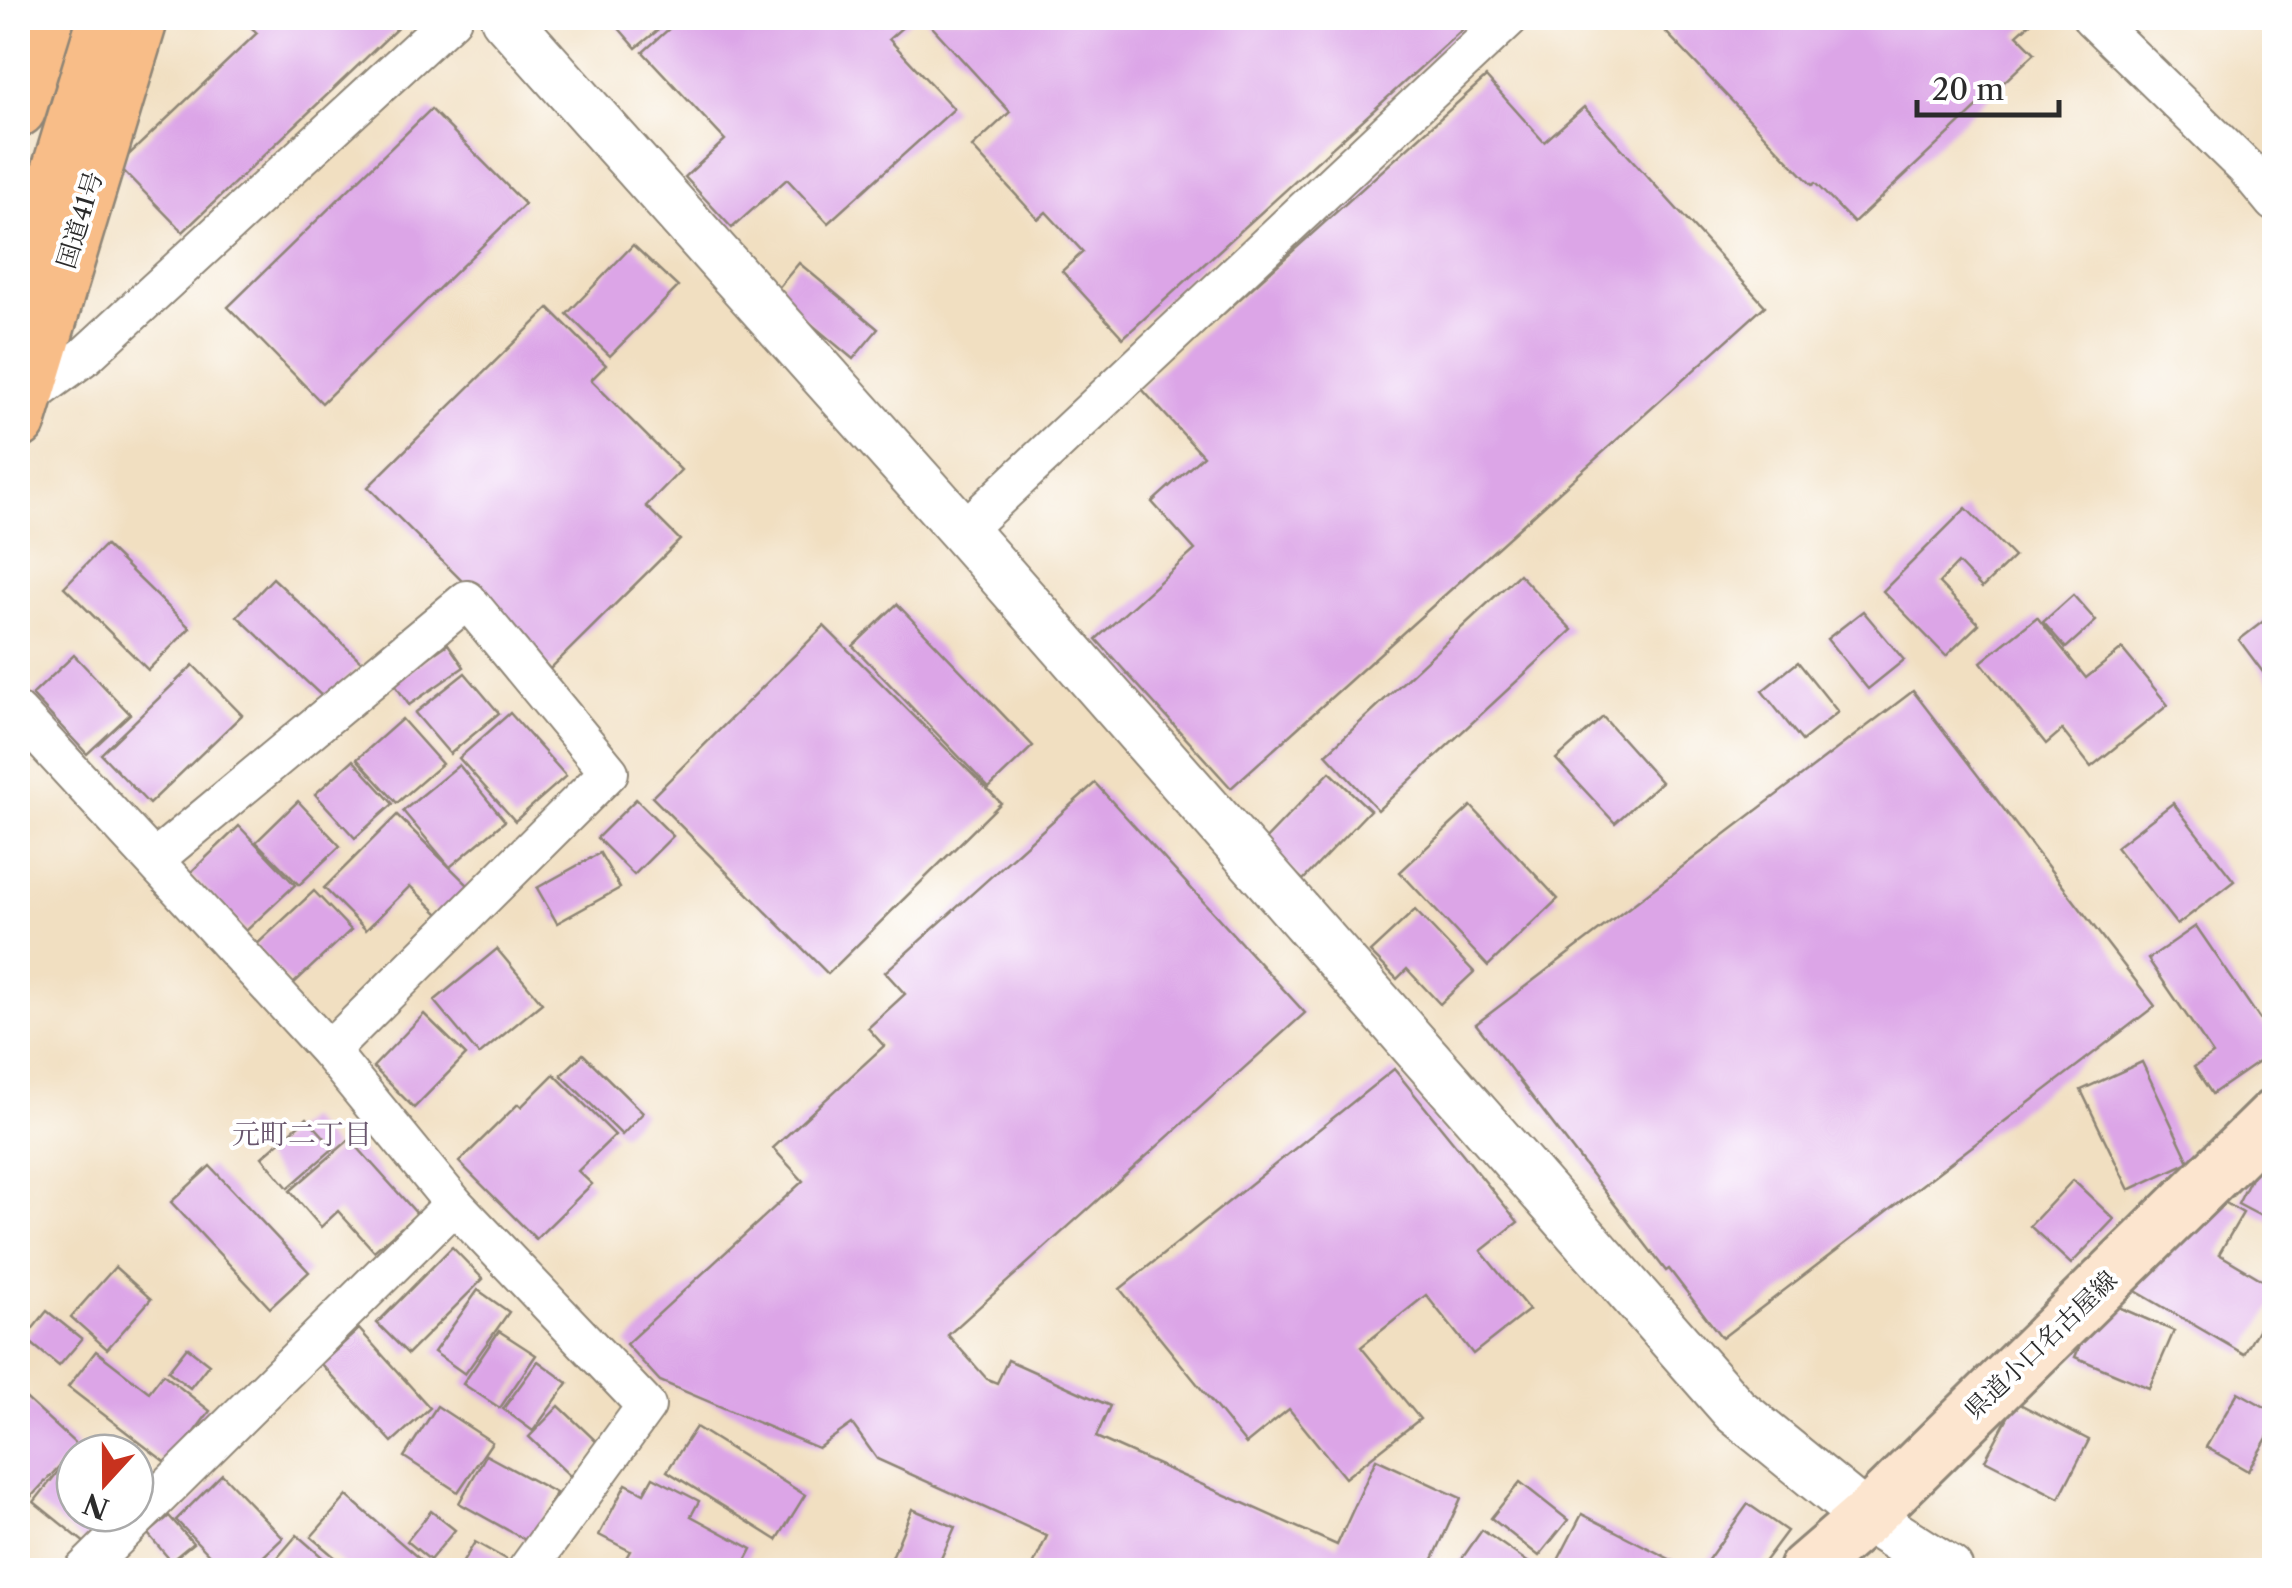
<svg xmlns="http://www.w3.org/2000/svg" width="2292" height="1588" viewBox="0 0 2292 1588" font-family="'Libre Caslon Text','Noto Serif JP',serif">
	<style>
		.building { fill: #dca5e7 }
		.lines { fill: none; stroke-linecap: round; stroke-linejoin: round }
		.minor-casing { stroke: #8e8576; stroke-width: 42 }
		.tertiary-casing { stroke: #8e8576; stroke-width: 52 }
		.secondary-casing { stroke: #8e8576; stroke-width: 58 }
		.trunk-casing { stroke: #8e8576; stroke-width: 60 }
		.motorway-casing { stroke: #8e8576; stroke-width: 60 }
		.minor { stroke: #fff; stroke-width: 38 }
		.tertiary { stroke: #fff; stroke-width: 48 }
		.secondary { stroke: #fce5cf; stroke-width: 52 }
		.trunk { stroke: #f8bd88; stroke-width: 55 }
		.motorway { stroke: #f8bd88; stroke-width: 55 }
		.labels { text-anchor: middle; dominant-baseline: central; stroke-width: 8; stroke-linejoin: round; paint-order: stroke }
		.street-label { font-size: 25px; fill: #2b2b2b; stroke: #fff }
		.neighbourhood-label { font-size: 28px; fill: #69566d; stroke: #fff }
	</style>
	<rect width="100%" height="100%" fill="#fff"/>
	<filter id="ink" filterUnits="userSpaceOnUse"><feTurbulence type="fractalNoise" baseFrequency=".01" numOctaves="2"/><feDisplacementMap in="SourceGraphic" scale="20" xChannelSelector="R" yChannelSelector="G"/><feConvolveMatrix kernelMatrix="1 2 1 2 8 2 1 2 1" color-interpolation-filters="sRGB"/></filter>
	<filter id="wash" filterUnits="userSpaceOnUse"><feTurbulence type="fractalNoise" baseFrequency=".0048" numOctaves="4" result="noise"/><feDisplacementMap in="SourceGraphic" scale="40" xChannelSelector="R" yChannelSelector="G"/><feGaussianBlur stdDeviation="2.25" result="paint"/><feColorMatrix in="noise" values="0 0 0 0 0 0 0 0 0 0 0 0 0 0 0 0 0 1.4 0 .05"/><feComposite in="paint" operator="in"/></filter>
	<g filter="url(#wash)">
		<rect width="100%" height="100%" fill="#f1dfc1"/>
		<g id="blocks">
			<!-- building -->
			<g class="building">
				<polygon points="242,18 408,18 183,232 118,165 257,33"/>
				<polygon points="610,18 673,18 636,48"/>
				<polygon points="681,18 913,18 889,39 954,109 828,223 787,179 732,228 685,177 725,140 643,52"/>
				<polygon points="924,18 1475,18 1123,338 1062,271 1083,252 1046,212 1038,219 972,147 1010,112"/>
				<polygon points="1682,18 2036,18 2017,35 2035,53 1854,223 1815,183 1812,185 1666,32"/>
				<polygon points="1486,77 1544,142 1584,107 1765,306 1231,788 1096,639 1195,550 1152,502 1203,456 1141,388"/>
				<polygon points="431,109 525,204 322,403 228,307"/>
				<polygon points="633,245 678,287 610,356 567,314"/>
				<polygon points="799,263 878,329 853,359 774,293"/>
				<polygon points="549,308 606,365 591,380 681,470 646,506 680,540 550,669 368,487"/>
				<polygon points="1966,508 2014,557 1982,588 1958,563 1939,583 1979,624 1946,656 1883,591"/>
				<polygon points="105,545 190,628 148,670 64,587"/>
				<polygon points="1519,574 1572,630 1378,810 1326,754"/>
				<polygon points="273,578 362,662 326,700 237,616"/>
				<polygon points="2073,595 2096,621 2066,648 2043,622"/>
				<polygon points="897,604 1033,746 989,788 853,646"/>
				<polygon points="1863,611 1904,660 1868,689 1827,639"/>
				<polygon points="2274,613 2274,687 2239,640"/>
				<polygon points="2037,617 2086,678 2122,649 2168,705 2091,767 2062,730 2046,744 1981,662"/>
				<polygon points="824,626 1001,803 828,974 652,797"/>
				<polygon points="448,644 464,667 409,705 393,682"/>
				<polygon points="74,655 130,714 87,754 32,695"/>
				<polygon points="1798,662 1838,712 1802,741 1762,691"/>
				<polygon points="193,665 242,715 149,804 101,754"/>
				<polygon points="465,673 499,713 450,754 415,713"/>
				<polygon points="1913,691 2155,1006 1722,1338 1669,1269 1666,1271 1476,1024"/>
				<polygon points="510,713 566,776 515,821 459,758"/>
				<polygon points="1603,717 1661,782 1615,823 1556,759"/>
				<polygon points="402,719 442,764 397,803 357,759"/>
				<polygon points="353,760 393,804 355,838 315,794"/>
				<polygon points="459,765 505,821 450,867 403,811"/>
				<polygon points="1330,772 1370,810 1303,880 1263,842"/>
				<polygon points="1095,783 1305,1013 948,1335 987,1379 997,1383 1008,1360 1110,1406 1096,1437 1337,1545 1376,1459 1461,1498 1428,1570 1031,1570 1047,1536 877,1459 852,1424 818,1448 660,1381 626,1344 803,1181 773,1148 884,1046 868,1028 905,994 885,972"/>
				<polygon points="636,799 673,836 634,875 597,838"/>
				<polygon points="298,801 340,846 299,885 256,842"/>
				<polygon points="2173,803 2234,881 2177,925 2116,847"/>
				<polygon points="1471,806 1558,899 1488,966 1400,872"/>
				<polygon points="397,815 472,889 443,918 410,886 366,930 324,888"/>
				<polygon points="239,826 295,885 246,931 190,873"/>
				<polygon points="600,853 620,888 557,923 537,888"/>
				<polygon points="314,891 351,930 292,985 255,946"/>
				<polygon points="1415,910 1474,972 1440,1004 1407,969 1397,979 1370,952"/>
				<polygon points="2196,926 2274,1040 2274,1051 2212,1094 2194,1067 2213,1054 2148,959"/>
				<polygon points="497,949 542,1003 479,1055 434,1001"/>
				<polygon points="424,1014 466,1055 414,1108 373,1067"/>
				<polygon points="583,1054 643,1113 622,1135 561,1075"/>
				<polygon points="2142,1062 2189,1162 2129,1190 2081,1090"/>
				<polygon points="1394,1069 1518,1222 1481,1251 1529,1310 1473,1354 1426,1295 1361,1347 1420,1419 1345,1478 1289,1409 1246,1444 1120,1289"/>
				<polygon points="554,1074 615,1135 578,1171 592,1184 536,1239 459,1162 518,1104 521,1107"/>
				<polygon points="307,1118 334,1148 288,1188 262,1157"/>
				<polygon points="350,1139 417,1214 374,1251 338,1211 321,1227 290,1191"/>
				<polygon points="2264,1153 2274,1158 2274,1223 2238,1204"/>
				<polygon points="210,1166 309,1272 270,1308 171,1202"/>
				<polygon points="2073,1180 2114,1219 2071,1264 2030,1226"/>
				<polygon points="2205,1191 2243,1213 2219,1254 2274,1287 2274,1302 2244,1354 2134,1290 2154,1255 2164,1261"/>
				<polygon points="452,1247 483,1279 408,1354 377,1323"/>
				<polygon points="115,1267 151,1299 107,1349 71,1317"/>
				<polygon points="478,1290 509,1312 465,1374 434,1352"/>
				<polygon points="2100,1299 2174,1331 2149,1388 2075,1357"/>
				<polygon points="47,1311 82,1339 59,1366 25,1338"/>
				<polygon points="359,1329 430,1408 392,1442 321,1364"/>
				<polygon points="499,1331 536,1355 500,1408 463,1384"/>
				<polygon points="187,1347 209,1364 190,1388 168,1371"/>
				<polygon points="96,1351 149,1392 163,1374 210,1411 169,1465 68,1387"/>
				<polygon points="538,1361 568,1383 533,1431 503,1409"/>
				<polygon points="18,1391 78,1446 29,1499 18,1488"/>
				<polygon points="2238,1392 2274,1412 2274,1426 2248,1471 2206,1447"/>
				<polygon points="2016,1402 2089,1440 2059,1498 1985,1460"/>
				<polygon points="437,1406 492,1442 458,1492 404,1457"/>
				<polygon points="559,1406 599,1444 570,1476 529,1437"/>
				<polygon points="696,1427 805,1495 777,1540 667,1471"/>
				<polygon points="486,1455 556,1493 529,1542 459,1503"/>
				<polygon points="64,1464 75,1472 75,1513 111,1513 86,1544 34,1502"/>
				<polygon points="222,1474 283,1538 249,1570 224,1570 176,1520"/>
				<polygon points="653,1477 699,1501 691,1516 752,1549 741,1570 619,1570 630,1551 599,1535 626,1484 644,1493"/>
				<polygon points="1520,1482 1568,1520 1539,1556 1491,1518"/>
				<polygon points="347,1496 423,1562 415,1570 350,1570 311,1537"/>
				<polygon points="1748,1504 1787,1531 1758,1570 1714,1570 1705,1564"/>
				<polygon points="912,1509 955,1527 936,1570 896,1570 888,1567"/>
				<polygon points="431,1511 455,1530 430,1560 407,1541"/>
				<polygon points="1582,1514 1691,1570 1559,1570 1554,1568"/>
				<polygon points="169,1516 193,1543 171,1561 148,1534"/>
				<polygon points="1482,1530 1539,1570 1454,1570"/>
				<polygon points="297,1535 337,1570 267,1570"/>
				<polygon points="475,1542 514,1564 510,1570 458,1570"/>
			</g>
		</g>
	</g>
	<g filter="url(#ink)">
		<use href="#blocks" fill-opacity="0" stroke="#8e8576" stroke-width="2.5"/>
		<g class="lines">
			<defs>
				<g id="minor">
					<polyline points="2092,18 2246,168 2274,202"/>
					<polyline points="26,399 85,356 452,18"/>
					<polyline points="963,531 1509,18"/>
					<polyline points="18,713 329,1051 454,1204"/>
					<polyline points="155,859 467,600 609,772 329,1051"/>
					<polyline points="84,1570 454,1204 646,1406 527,1570"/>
				</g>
				<polyline id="tertiary" points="505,18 963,531 1735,1410 1866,1517 1949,1570"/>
				<polyline id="secondary" points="1805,1570 1866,1517 2274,1116"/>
				<polyline id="trunk" points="18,421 140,18"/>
				<g id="motorway">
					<polyline points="18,109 46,18"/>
					<polyline points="18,308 106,18"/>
				</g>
			</defs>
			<!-- minor casing -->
			<use href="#minor" class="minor-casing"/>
			<!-- tertiary casing -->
			<use href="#tertiary" class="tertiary-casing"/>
			<!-- secondary casing -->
			<use href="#secondary" class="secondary-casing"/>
			<!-- trunk casing -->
			<use href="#trunk" class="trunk-casing"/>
			<!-- motorway casing -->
			<use href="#motorway" class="motorway-casing"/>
			<!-- minor -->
			<use href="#minor" class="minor"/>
			<!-- tertiary -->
			<use href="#tertiary" class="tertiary"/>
			<!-- secondary -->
			<use href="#secondary" class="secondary"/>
			<!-- trunk -->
			<use href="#trunk" class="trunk"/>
			<!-- motorway -->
			<use href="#motorway" class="motorway"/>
		</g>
	</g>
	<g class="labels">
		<!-- street labels -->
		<g class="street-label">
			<text transform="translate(80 220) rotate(-73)">国道41号</text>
			<text transform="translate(2041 1345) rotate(-44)">県道小口名古屋線</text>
		</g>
		<!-- neighbourhood labels -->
		<g class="neighbourhood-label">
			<text x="302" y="1134">元町二丁目</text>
		</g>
	</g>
	<!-- margin -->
	<rect width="2292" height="1588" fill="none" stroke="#fff" stroke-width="60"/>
	<!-- north arrow -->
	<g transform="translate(105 1483) rotate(201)"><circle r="48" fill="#ffffff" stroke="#aaaaaa" stroke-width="2.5"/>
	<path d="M0-8L18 38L0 25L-18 38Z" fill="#c8321e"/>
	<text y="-15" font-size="28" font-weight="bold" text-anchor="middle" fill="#2b2b2b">N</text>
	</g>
	<!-- scale -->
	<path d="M1917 100v15h142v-15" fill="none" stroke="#2b2b2b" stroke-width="5"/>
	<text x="1932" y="100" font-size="30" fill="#2b2b2b" stroke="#ffffff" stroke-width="8" paint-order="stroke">20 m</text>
</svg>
